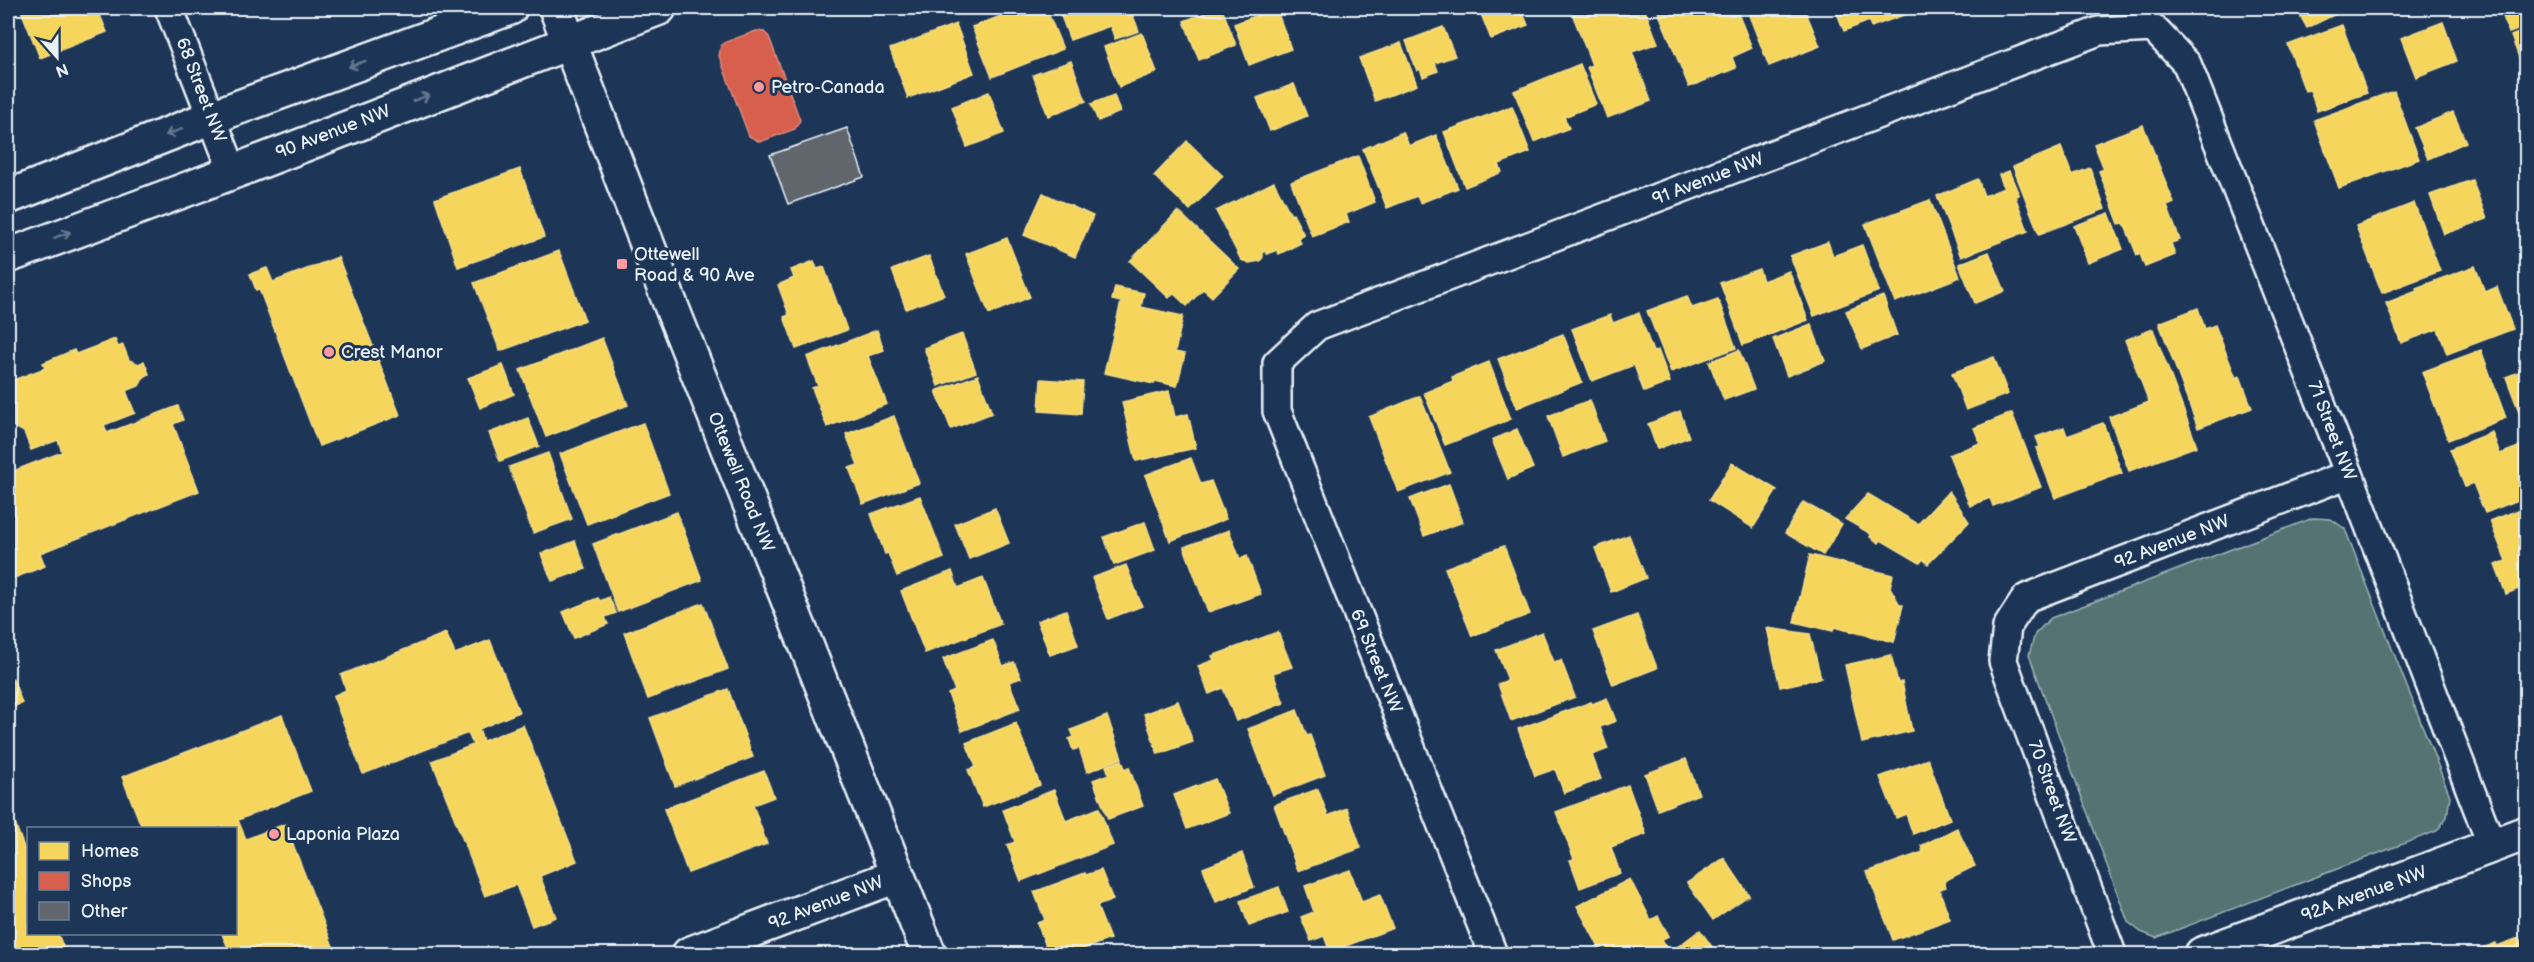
<svg xmlns="http://www.w3.org/2000/svg" width="2534" height="962" viewBox="0 0 2534 962" font-family="'Balsamiq Sans',sans-serif">
	<style>
		.green { fill: #557372; stroke: #9eb2b5; stroke-width: 1.5 }
		.homes { fill: #f6d55c; stroke: #f2dd8b; stroke-width: 1.5 }
		.shops { fill: #d6604d; stroke: #db8c80; stroke-width: 1.5 }
		.building { fill: #61666c; stroke: #e8f1f8; stroke-width: 1.5 }
		.lines { fill: none; stroke-linecap: round; stroke-linejoin: round }
		.minor-casing { stroke: #e8f1f8; stroke-width: 32 }
		.tertiary-casing { stroke: #e8f1f8; stroke-width: 38 }
		.secondary-casing { stroke: #e8f1f8; stroke-width: 38 }
		.minor { stroke: #1d3557; stroke-width: 27 }
		.tertiary { stroke: #1d3557; stroke-width: 33 }
		.secondary { stroke: #1d3557; stroke-width: 33 }
		.oneway { stroke: #64778f }
		.poi-dot { fill: #ff9aa2; stroke: #1d3557; stroke-width: 2 }
		.labels { text-anchor: middle; dominant-baseline: central; stroke-width: 6; stroke-linejoin: round; paint-order: stroke }
		.poi-label { font-size: 18px; fill: #e8f1f8; stroke: #1d3557; text-anchor: start }
		.street-label { font-size: 18px; fill: #e8f1f8; stroke: #1d3557 }
	</style>
	<rect width="100%" height="100%" fill="#1d3557"/>
	<filter id="ink" filterUnits="userSpaceOnUse"><feTurbulence type="fractalNoise" baseFrequency=".0167" numOctaves="2"/><feDisplacementMap in="SourceGraphic" scale="12" xChannelSelector="R" yChannelSelector="G"/><feConvolveMatrix kernelMatrix="1 2 1 2 8 2 1 2 1" color-interpolation-filters="sRGB"/></filter>
	<g filter="url(#ink)">
		<!-- green -->
		<polygon class="green" points="2313,518 2331,519 2345,529 2450,796 2447,817 2437,831 2156,938 2141,932 2128,922 2029,655 2035,634 2051,618"/>
		<!-- homes -->
		<g class="homes">
			<polygon points="20,8 97,8 107,32 40,58"/>
			<polygon points="1022,8 1046,8 1063,49 992,77 972,27"/>
			<polygon points="1058,8 1130,8 1139,31 1115,39 1110,26 1070,40"/>
			<polygon points="1147,8 1167,8 1149,14"/>
			<polygon points="1218,8 1222,8 1236,45 1199,60 1184,21"/>
			<polygon points="1276,8 1291,49 1249,65 1234,24"/>
			<polygon points="1497,8 1521,8 1528,25 1491,39 1481,14"/>
			<polygon points="1570,8 1607,8 1609,12 1620,8 1644,8 1658,43 1632,52 1651,101 1607,118 1587,67 1592,65"/>
			<polygon points="1661,8 1736,8 1752,48 1732,57 1736,68 1689,87 1657,9"/>
			<polygon points="1746,8 1804,8 1820,46 1769,66"/>
			<polygon points="1835,8 1916,8 1917,10 1871,27 1869,21 1844,31"/>
			<polygon points="2296,8 2348,8 2307,28"/>
			<polygon points="2500,8 2526,8 2526,27 2509,33"/>
			<polygon points="2443,22 2457,61 2416,77 2401,38"/>
			<polygon points="956,24 974,73 908,98 890,49"/>
			<polygon points="2342,25 2367,93 2317,111 2310,90 2305,91 2288,45"/>
			<polygon points="1443,27 1455,56 1435,63 1438,71 1423,77 1420,69 1417,71 1406,41"/>
			<polygon points="2526,30 2526,70 2524,71 2511,36"/>
			<polygon points="1142,33 1157,72 1119,87 1104,47"/>
			<polygon points="1401,43 1417,85 1375,101 1359,58"/>
			<polygon points="8,57 14,73 8,75"/>
			<polygon points="1071,61 1086,101 1048,116 1033,75"/>
			<polygon points="1580,64 1596,104 1564,117 1569,128 1534,142 1514,91"/>
			<polygon points="1294,84 1307,116 1270,131 1257,98"/>
			<polygon points="2394,91 2419,159 2339,188 2314,120"/>
			<polygon points="989,92 1004,133 967,147 952,107"/>
			<polygon points="1114,95 1120,112 1098,121 1091,104"/>
			<polygon points="1512,106 1530,152 1499,164 1502,172 1465,187 1444,132"/>
			<polygon points="2453,112 2466,142 2428,159 2415,128"/>
			<polygon points="2143,125 2174,203 2167,206 2180,240 2171,243 2175,255 2145,267 2140,254 2137,255 2124,223 2119,224 2099,171 2104,169 2094,144"/>
			<polygon points="1403,132 1409,146 1436,135 1458,188 1420,203 1417,196 1387,208 1363,149"/>
			<polygon points="1187,141 1223,176 1190,210 1154,176"/>
			<polygon points="2061,147 2072,175 2090,168 2105,209 2039,234 2013,167"/>
			<polygon points="1358,156 1375,202 1346,214 1349,222 1312,236 1291,182"/>
			<polygon points="520,169 544,237 458,267 435,199"/>
			<polygon points="2009,171 2019,195 2015,196 2028,231 1961,257 1937,196 1978,179 1984,196 2004,188 1999,175"/>
			<polygon points="2472,180 2487,219 2444,234 2430,195"/>
			<polygon points="1274,182 1291,215 1293,214 1304,235 1298,238 1301,243 1279,254 1277,250 1267,254 1263,249 1263,257 1260,261 1249,263 1241,260 1216,211"/>
			<polygon points="1043,193 1093,216 1075,257 1024,235"/>
			<polygon points="1930,200 1960,277 1895,302 1865,224"/>
			<polygon points="2414,203 2440,271 2382,293 2356,226"/>
			<polygon points="1178,211 1239,269 1212,297 1203,289 1187,306 1173,293 1169,298 1130,261"/>
			<polygon points="2109,213 2123,249 2088,263 2074,226"/>
			<polygon points="1007,238 1030,297 989,314 966,254"/>
			<polygon points="1828,242 1833,256 1862,245 1879,291 1814,316 1790,256"/>
			<polygon points="559,251 585,320 500,351 474,283"/>
			<polygon points="1989,252 2005,291 1975,303 1959,264"/>
			<polygon points="929,256 944,295 906,309 892,270"/>
			<polygon points="338,257 400,415 319,446 259,289 256,290 250,274 267,268 273,282"/>
			<polygon points="814,261 817,269 824,267 847,330 796,349 784,317 789,315 778,285 794,278 791,270"/>
			<polygon points="2475,266 2485,292 2497,287 2513,329 2447,354 2438,329 2401,343 2386,303 2417,291 2416,288"/>
			<polygon points="1759,269 1763,281 1789,271 1808,320 1743,345 1720,283"/>
			<polygon points="1115,287 1144,293 1141,307 1183,316 1175,352 1185,354 1177,386 1155,381 1154,384 1104,373 1121,302 1112,300"/>
			<polygon points="1687,296 1692,308 1718,299 1736,348 1671,372 1647,311"/>
			<polygon points="1883,296 1897,335 1862,349 1846,311"/>
			<polygon points="2198,308 2205,329 2215,325 2236,378 2240,376 2252,408 2198,428 2159,323"/>
			<polygon points="1639,313 1653,352 1658,350 1670,382 1644,392 1634,365 1592,381 1572,329 1610,315 1613,323"/>
			<polygon points="1811,324 1825,361 1787,376 1773,339"/>
			<polygon points="2153,329 2197,446 2129,471 2109,417 2149,402 2125,340"/>
			<polygon points="877,330 884,350 868,356 887,404 827,427 812,388 818,386 807,357"/>
			<polygon points="962,334 976,372 938,386 924,348"/>
			<polygon points="1563,334 1582,382 1517,408 1498,359"/>
			<polygon points="602,338 628,405 546,437 520,370"/>
			<polygon points="115,339 118,347 123,345 129,360 139,364 144,361 149,374 144,377 139,386 126,391 135,413 104,425 107,433 178,406 183,420 173,424 199,491 40,553 45,566 14,578 8,560 8,473 62,452 58,440 31,450 24,432 13,426 8,428 8,414 13,403 8,389 8,382 45,368 43,363 74,350 76,354"/>
			<polygon points="1739,350 1754,389 1724,400 1709,362"/>
			<polygon points="2481,350 2506,418 2448,440 2422,372"/>
			<polygon points="1994,357 2008,394 1966,410 1952,373"/>
			<polygon points="1489,362 1511,419 1445,445 1424,393 1453,381 1452,377"/>
			<polygon points="503,365 514,394 480,408 468,378"/>
			<polygon points="2526,369 2526,412 2520,414 2506,377"/>
			<polygon points="978,375 992,413 951,429 936,391"/>
			<polygon points="1041,379 1083,382 1081,414 1039,411"/>
			<polygon points="1169,391 1175,417 1188,414 1196,448 1136,461 1122,402"/>
			<polygon points="1420,396 1450,472 1398,492 1369,417"/>
			<polygon points="1590,400 1605,441 1563,457 1548,416"/>
			<polygon points="1680,411 1689,437 1657,449 1648,424"/>
			<polygon points="2012,413 2041,487 1993,506 1990,498 1970,506 1949,455 1980,443 1974,428"/>
			<polygon points="894,416 919,483 863,504 849,468 858,465 846,434"/>
			<polygon points="528,418 539,446 500,461 489,433"/>
			<polygon points="643,423 669,493 587,524 560,454"/>
			<polygon points="2103,423 2122,473 2055,498 2036,448 2040,447 2036,437 2064,427 2067,436"/>
			<polygon points="1517,429 1533,468 1508,479 1492,440"/>
			<polygon points="2492,432 2500,454 2526,444 2526,497 2485,513 2473,483 2465,487 2450,449"/>
			<polygon points="548,453 572,519 533,533 509,467"/>
			<polygon points="1191,458 1201,484 1211,481 1226,519 1170,541 1145,475"/>
			<polygon points="1732,463 1777,490 1753,528 1709,500"/>
			<polygon points="1449,484 1463,522 1424,536 1410,499"/>
			<polygon points="1949,491 1969,522 1928,564 1923,559 1920,563 1881,540 1879,543 1870,537 1871,534 1845,519 1868,494 1918,524"/>
			<polygon points="920,496 944,558 897,576 888,553 885,554 871,514"/>
			<polygon points="1803,502 1842,524 1823,555 1785,533"/>
			<polygon points="2526,507 2526,586 2506,594 2495,565 2506,561 2490,521"/>
			<polygon points="995,508 1009,543 969,559 955,524"/>
			<polygon points="677,512 702,580 618,612 593,544"/>
			<polygon points="1145,522 1155,550 1114,565 1104,537"/>
			<polygon points="1229,530 1240,559 1247,556 1261,594 1208,612 1184,547"/>
			<polygon points="1629,535 1646,578 1611,592 1595,548"/>
			<polygon points="575,541 586,569 552,581 541,554"/>
			<polygon points="1504,546 1530,614 1472,636 1445,568"/>
			<polygon points="1810,555 1893,575 1890,587 1900,605 1903,605 1894,642 1834,627 1833,631 1794,622"/>
			<polygon points="1126,565 1142,606 1108,619 1092,578"/>
			<polygon points="952,571 958,588 983,578 1001,624 925,653 901,591"/>
			<polygon points="609,597 616,613 605,617 608,624 574,638 563,612 598,598 600,601"/>
			<polygon points="2526,598 2526,618 2520,600"/>
			<polygon points="703,603 728,669 648,699 624,633"/>
			<polygon points="1066,610 1078,645 1050,655 1037,621"/>
			<polygon points="1637,615 1657,668 1613,685 1593,631"/>
			<polygon points="1767,628 1810,634 1821,678 1780,687"/>
			<polygon points="1278,632 1292,667 1273,673 1284,703 1236,721 1223,688 1209,694 1198,666 1214,660 1212,656"/>
			<polygon points="1542,632 1554,662 1561,660 1575,697 1511,721 1498,684 1508,680 1496,650"/>
			<polygon points="446,633 455,654 490,640 519,712 479,729 483,741 523,725 577,861 540,876 556,917 532,926 516,885 485,896 432,761 473,745 468,733 363,774 333,696 346,690 341,675"/>
			<polygon points="993,640 1003,666 1014,662 1021,678 1009,682 1020,709 962,731 948,694 955,691 943,659"/>
			<polygon points="1891,655 1898,683 1902,682 1912,731 1862,743 1845,665"/>
			<polygon points="13,679 22,703 8,709 8,682"/>
			<polygon points="728,689 753,757 675,786 650,718"/>
			<polygon points="1607,698 1616,721 1600,727 1608,749 1592,755 1601,779 1564,793 1555,769 1535,776 1518,729 1591,702 1592,704"/>
			<polygon points="1178,701 1193,742 1158,754 1144,714"/>
			<polygon points="1297,710 1307,736 1310,735 1325,775 1273,795 1248,729"/>
			<polygon points="282,715 311,791 238,820 246,839 285,824 336,954 231,954 222,934 236,934 236,828 224,828 223,826 215,828 142,828 122,777"/>
			<polygon points="1107,716 1122,758 1087,772 1079,748 1073,750 1069,739 1074,737 1071,730"/>
			<polygon points="1016,723 1040,785 983,807 968,770 976,767 966,743"/>
			<polygon points="1686,759 1699,794 1658,810 1645,774"/>
			<polygon points="1928,759 1950,819 1913,834 1906,814 1896,818 1880,777"/>
			<polygon points="1122,760 1125,769 1129,767 1143,806 1108,819 1093,780 1109,774 1106,766"/>
			<polygon points="764,771 774,797 753,805 767,844 688,873 664,809"/>
			<polygon points="1215,779 1229,813 1187,829 1174,795"/>
			<polygon points="1628,785 1646,834 1611,847 1620,873 1580,888 1570,860 1574,859 1556,812"/>
			<polygon points="1318,789 1328,816 1347,808 1361,848 1298,871 1274,805"/>
			<polygon points="1054,790 1066,821 1099,808 1113,845 1021,881 1007,845 1015,842 1003,810"/>
			<polygon points="8,805 28,858 28,934 58,934 66,954 69,954 8,954"/>
			<polygon points="1957,828 1975,866 1944,881 1946,887 1939,889 1950,919 1893,940 1867,872 1923,852 1921,846"/>
			<polygon points="1242,853 1254,887 1216,902 1203,868"/>
			<polygon points="1724,858 1749,895 1713,920 1687,883"/>
			<polygon points="1101,870 1113,900 1097,906 1110,939 1070,954 1049,954 1037,923 1045,920 1034,892 1085,873 1086,875"/>
			<polygon points="1350,870 1362,902 1380,895 1393,928 1330,952 1324,936 1311,941 1301,917 1314,912 1305,886"/>
			<polygon points="1630,879 1651,920 1658,916 1669,936 1662,939 1667,948 1655,954 1610,954 1605,945 1600,949 1577,906"/>
			<polygon points="1279,887 1288,912 1249,926 1240,901"/>
			<polygon points="1700,930 1715,951 1710,954 1668,954"/>
			<polygon points="2519,938 2526,954 2475,954 2479,953 2478,950 2496,943 2497,946"/>
			<polygon points="1401,949 1403,954 1388,954"/>
		</g>
		<!-- shops -->
		<polygon class="shops" points="756,31 764,32 769,37 800,120 795,129 760,142 749,136 719,56 721,46 726,42"/>
		<!-- building -->
		<polygon class="building" points="847,128 864,177 788,204 770,155"/>
		<g class="lines">
			<defs>
				<g id="minor">
					<polyline points="169,8 233,172"/>
					<polyline points="1493,954 1277,411 1277,363 1317,326 2099,31 2153,28 2187,64 2349,474 2492,846"/>
					<polyline points="2112,954 2003,661 2007,627 2026,598 2349,474"/>
				</g>
				<g id="tertiary">
					<polyline points="556,8 668,298 929,954"/>
					<polyline points="689,954 896,876"/>
					<polyline points="2202,954 2526,833"/>
				</g>
				<g id="secondary">
					<polyline points="8,197 212,117 510,8"/>
					<polyline points="8,256 233,172 659,8"/>
				</g>
			</defs>
			<!-- minor casing -->
			<use href="#minor" class="minor-casing"/>
			<!-- tertiary casing -->
			<use href="#tertiary" class="tertiary-casing"/>
			<!-- secondary casing -->
			<use href="#secondary" class="secondary-casing"/>
			<!-- minor -->
			<use href="#minor" class="minor"/>
			<!-- tertiary -->
			<use href="#tertiary" class="tertiary"/>
			<!-- secondary -->
			<use href="#secondary" class="secondary"/>
		</g>
		<!-- one-way arrows -->
		<defs><path id="oneway-shaft" d="M-6 0H5M1.5-3L5.5 0L1.5 3" fill="none" stroke-width="1.6" stroke-linecap="round" stroke-linejoin="round" transform="scale(1.5)"/></defs>
		<g class="oneway">
			<use href="#oneway-shaft" transform="translate(357 64) rotate(160)"/>
			<use href="#oneway-shaft" transform="translate(421 98) rotate(-21)"/>
			<use href="#oneway-shaft" transform="translate(174 132) rotate(159)"/>
			<use href="#oneway-shaft" transform="translate(62 235) rotate(-20)"/>
		</g>
	</g>
	<!-- markers -->
	<g class="poi-dot">
		<circle cx="759" cy="87" r="6"/>
		<rect x="616" y="258" width="12" height="12" rx="3"/>
		<circle cx="329" cy="352" r="6"/>
		<circle cx="274" cy="834" r="6"/>
	</g>
	<g class="labels">
		<!-- poi labels -->
		<g class="poi-label">
			<text x="771" y="87">Petro-Canada</text>
			<text x="634" y="254">Ottewell<tspan x="634" dy="21">Road &amp; 90 Ave</tspan></text>
			<text x="341" y="352">Crest Manor</text>
			<text x="286" y="834">Laponia Plaza</text>
		</g>
		<!-- street labels -->
		<g class="street-label">
			<text transform="translate(201 90) rotate(69)">68 Street NW</text>
			<text transform="translate(333 132) rotate(-21)">90 Avenue NW</text>
			<text transform="translate(1708 179) rotate(-21)">91 Avenue NW</text>
			<text transform="translate(2332 431) rotate(69)">71 Street NW</text>
			<text transform="translate(741 482) rotate(68)">Ottewell Road NW</text>
			<text transform="translate(2172 542) rotate(-21)">92 Avenue NW</text>
			<text transform="translate(1376 661) rotate(68)">69 Street NW</text>
			<text transform="translate(2052 792) rotate(70)">70 Street NW</text>
			<text transform="translate(2364 894) rotate(-20)">92A Avenue NW</text>
			<text transform="translate(826 903) rotate(-21)">92 Avenue NW</text>
		</g>
	</g>
	<!-- margin -->
	<rect width="2534" height="962" fill="none" stroke="#1d3557" stroke-width="30"/>
	<rect x="15" y="15" width="2504" height="932" fill="none" stroke="#e8f1f8" stroke-width="2" filter="url(#ink)"/>
	<!-- legend -->
	<rect x="27" y="827" width="210" height="108" fill="#1d3557" stroke="#6e8097" stroke-width="1.5"/>
	<rect x="39" y="842" width="30" height="18" fill="#f6d55c" stroke="#6e8097" stroke-width="1.5"/>
	<text x="81" y="857" font-size="18" fill="#e8f1f8">Homes</text>
	<rect x="39" y="872" width="30" height="18" fill="#d6604d" stroke="#6e8097" stroke-width="1.5"/>
	<text x="81" y="887" font-size="18" fill="#e8f1f8">Shops</text>
	<rect x="39" y="902" width="30" height="18" fill="#61666c" stroke="#6e8097" stroke-width="1.5"/>
	<text x="81" y="917" font-size="18" fill="#e8f1f8">Other</text>
	<!-- north arrow -->
	<g transform="translate(57 57) rotate(159)" stroke="#1d3557" stroke-width="4.5" paint-order="stroke">
	<path d="M0-4.5L10 22L0 15L-10 22Z" fill="#e8f1f8"/>
	<text y="-9" font-size="16" font-weight="bold" text-anchor="middle" fill="#e8f1f8">N</text>
	</g>
</svg>
